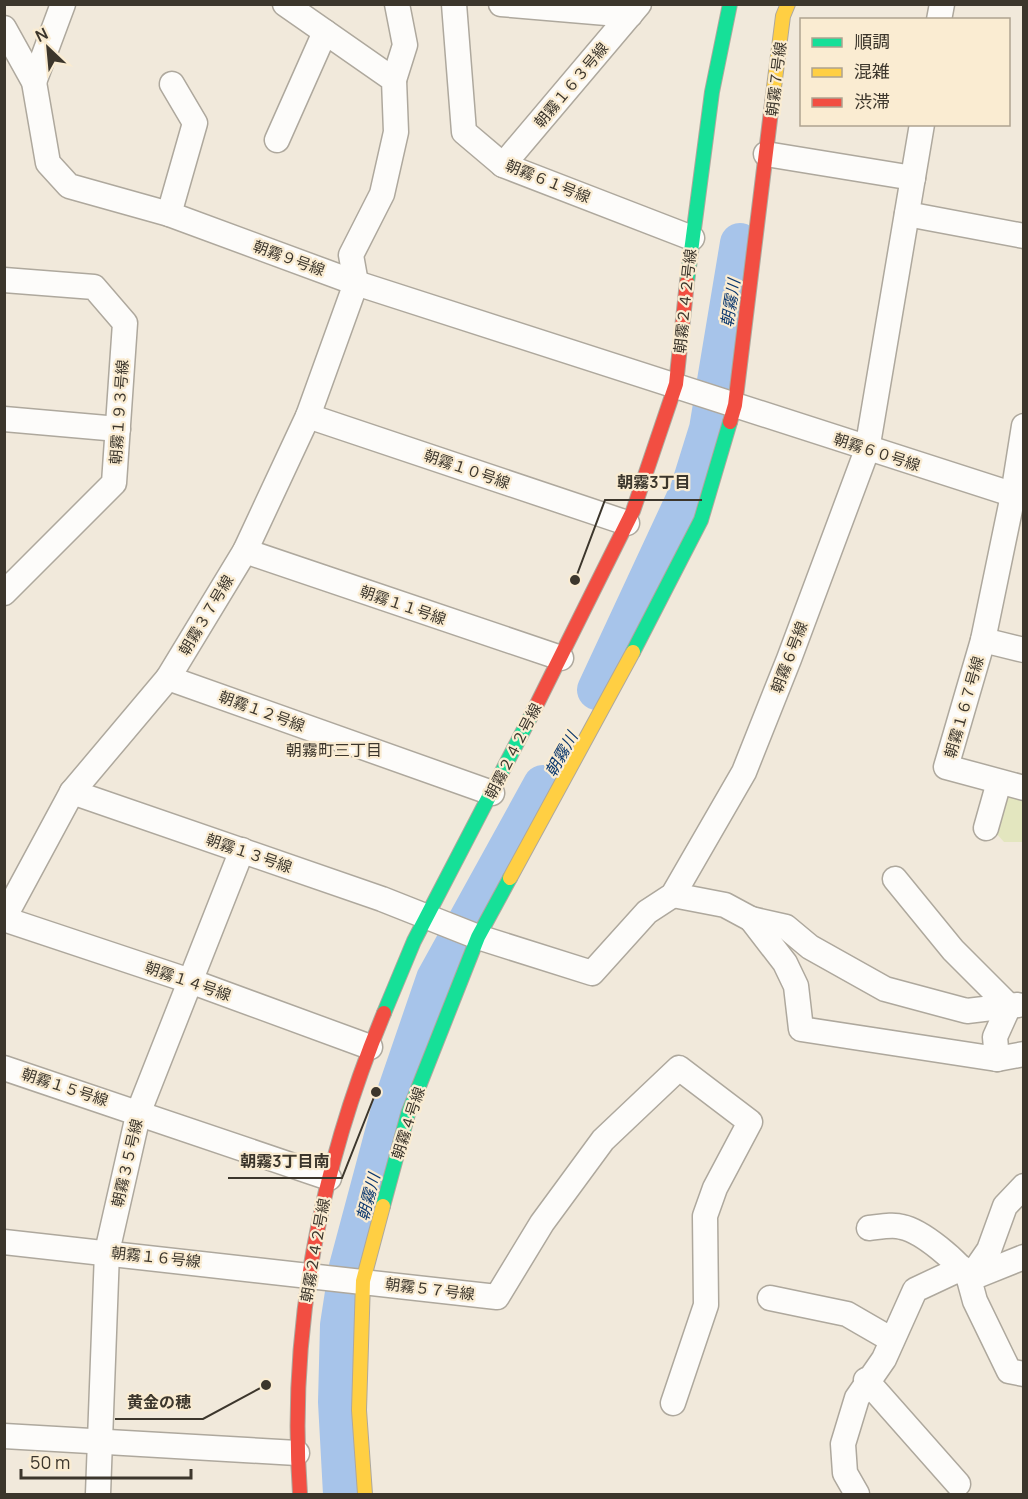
<svg xmlns="http://www.w3.org/2000/svg" width="1028" height="1499" viewBox="0 0 1028 1499" font-family="Manrope,'Noto Sans JP',sans-serif">
	<style>
		.green { fill: #e3e6bf }
		.lines { fill: none; stroke-linecap: round; stroke-linejoin: round }
		.river { stroke: #a7c4ea; stroke-width: 40 }
		.street-casing { stroke: #aea89d; stroke-width: 27 }
		.fast-casing { stroke: #aea89d; stroke-width: 16 }
		.slow-casing { stroke: #aea89d; stroke-width: 16 }
		.jam-casing { stroke: #aea89d; stroke-width: 16 }
		.street { stroke: #fdfcfa; stroke-width: 24 }
		.fast { stroke: #16e098; stroke-width: 14 }
		.slow { stroke: #ffcf43; stroke-width: 14 }
		.jam { stroke: #f24e42; stroke-width: 14 }
		.labels { text-anchor: middle; dominant-baseline: central; stroke-width: 4.5; stroke-linejoin: round; paint-order: stroke }
		.street-label { font-size: 15px; fill: #3c362c; stroke: #faecd2 }
		.water-label { font-size: 16px; font-style: italic; fill: #0c386e; stroke: #faecd2 }
		.neighbourhood-label { font-size: 16px; fill: #3c362c; stroke: #faecd2 }
		.leader { fill: none; stroke: #3c362c; stroke-width: 2 }
		.callout-dot { fill: #3c362c; stroke: #faecd2; stroke-width: 2 }
		.callout-label { font-size: 16px; text-anchor: middle; font-weight: bold; fill: #3c362c; stroke: #faecd2; stroke-width: 4.5; stroke-linejoin: round; paint-order: stroke }
	</style>
	<rect width="100%" height="100%" fill="#f1e9db"/>
	<!-- green -->
	<polygon class="green" points="1005,796 1023,801 1023,842 1004,842 996,833"/>
	<g class="lines">
		<!-- river -->
		<g class="river">
			<polyline points="597,690 690,490 709,429 740,243"/>
			<polyline points="343,1494 338,1402 340,1325 349,1267 391,1110 436,979 543,785"/>
		</g>
		<defs>
			<g id="street">
				<polyline points="454,4 464,132 503,165 692,238"/>
				<polyline points="501,4 630,15"/>
				<polyline points="939,20 942,4"/>
				<polyline points="4,28 34,82 48,163 69,186 169,214 356,283 1024,498"/>
				<polyline points="394,80 405,45 397,4"/>
				<polyline points="34,82 63,4"/>
				<polyline points="277,140 325,32"/>
				<polyline points="766,154 913,178"/>
				<polyline points="503,165 639,4"/>
				<polyline points="169,214 195,123 172,84"/>
				<polyline points="907,214 1024,236"/>
				<polyline points="4,280 94,287 125,323 114,483 4,593"/>
				<polyline points="308,416 627,523"/>
				<polyline points="4,419 118,429"/>
				<polyline points="1024,426 1013,495 983,640 946,767 1024,788"/>
				<polyline points="245,551 561,658"/>
				<polyline points="983,640 1024,650"/>
				<polyline points="168,678 492,793"/>
				<polyline points="72,792 382,899 478,937 592,973 647,912 673,895 744,772 789,659 867,450 922,124"/>
				<polyline points="986,828 999,782"/>
				<polyline points="673,895 725,905 751,919 786,927 810,947 885,989 967,1011 1018,1005"/>
				<polyline points="4,918 72,792 168,678 245,551 308,416 356,283 351,255 382,194 396,132 394,80 285,4"/>
				<polyline points="4,919 190,981 370,1047"/>
				<polyline points="751,919 785,963 796,986 801,1029 997,1059 995,1037 1009,1006 953,950 895,879"/>
				<polyline points="997,1059 1024,1054"/>
				<polyline points="4,1068 329,1178"/>
				<path d="M869 1228C879 1227 893 1224 902 1227 922 1231 959 1262 969 1279L989 1250 1005 1206 1024 1186"/>
				<polyline points="4,1242 497,1297 542,1223 603,1140 679,1068 750,1122 715,1188 705,1216 706,1305 673,1403"/>
				<polyline points="1024,1257 969,1279 975,1301 1009,1371 1024,1374"/>
				<polyline points="770,1298 847,1314 892,1340"/>
				<polyline points="866,1380 958,1484"/>
				<polyline points="4,1436 297,1453"/>
				<polyline points="98,1494 107,1252 139,1111 242,850"/>
				<polyline points="857,1494 845,1473 843,1444 857,1398 884,1359 915,1290 962,1268"/>
			</g>
			<g id="fast">
				<polyline points="687,282 712,92 730,4"/>
				<polyline points="633,652 701,520 730,422"/>
				<polyline points="384,1013 414,941 534,710"/>
				<polyline points="383,1206 408,1114 478,937 510,878"/>
			</g>
			<g id="slow">
				<polyline points="773,95 783,16 788,4"/>
				<polyline points="510,878 633,652"/>
				<polyline points="365,1494 359,1410 363,1281 383,1206"/>
			</g>
			<g id="jam">
				<polyline points="730,422 735,405 773,95"/>
				<polyline points="534,710 633,511 676,384 687,282"/>
				<path d="M300 1494C288 1329 321 1165 384 1013"/>
			</g>
		</defs>
		<!-- street casing -->
		<use href="#street" class="street-casing"/>
		<!-- fast casing -->
		<use href="#fast" class="fast-casing"/>
		<!-- slow casing -->
		<use href="#slow" class="slow-casing"/>
		<!-- jam casing -->
		<use href="#jam" class="jam-casing"/>
		<!-- street -->
		<use href="#street" class="street"/>
		<!-- fast -->
		<use href="#fast" class="fast"/>
		<!-- slow -->
		<use href="#slow" class="slow"/>
		<!-- jam -->
		<use href="#jam" class="jam"/>
	</g>
	<g class="labels">
		<!-- street labels -->
		<g class="street-label">
			<text transform="translate(776 79) rotate(-83)">朝霧７号線</text>
			<text transform="translate(571 85) rotate(-50)">朝霧１６３号線</text>
			<text transform="translate(548 181) rotate(22)">朝霧６１号線</text>
			<text transform="translate(289 258) rotate(20)">朝霧９号線</text>
			<text transform="translate(685 301) rotate(-84)">朝霧２４２号線</text>
			<text transform="translate(119 412) rotate(-86)">朝霧１９３号線</text>
			<text transform="translate(877 452) rotate(18)">朝霧６０号線</text>
			<text transform="translate(467 469) rotate(19)">朝霧１０号線</text>
			<text transform="translate(403 605) rotate(19)">朝霧１１号線</text>
			<text transform="translate(206 615) rotate(-59)">朝霧３７号線</text>
			<text transform="translate(789 657) rotate(-69)">朝霧６号線</text>
			<text transform="translate(964 707) rotate(-74)">朝霧１６７号線</text>
			<text transform="translate(262 711) rotate(20)">朝霧１２号線</text>
			<text transform="translate(513 751) rotate(-63)">朝霧２４２号線</text>
			<text transform="translate(249 853) rotate(19)">朝霧１３号線</text>
			<text transform="translate(188 981) rotate(19)">朝霧１４号線</text>
			<text transform="translate(65 1087) rotate(18)">朝霧１５号線</text>
			<text transform="translate(408 1123) rotate(-72)">朝霧４号線</text>
			<text transform="translate(127 1163) rotate(-77)">朝霧３５号線</text>
			<text transform="translate(315 1250) rotate(-80)">朝霧２４２号線</text>
			<text transform="translate(156 1257) rotate(6)">朝霧１６号線</text>
			<text transform="translate(430 1289) rotate(7)">朝霧５７号線</text>
		</g>
		<!-- water labels -->
		<g class="water-label">
			<text transform="translate(730 303) rotate(-81)">朝霧川</text>
			<text transform="translate(561 754) rotate(-61)">朝霧川</text>
			<text transform="translate(368 1197) rotate(-75)">朝霧川</text>
		</g>
		<!-- neighbourhood labels -->
		<g class="neighbourhood-label">
			<text x="334" y="750">朝霧町三丁目</text>
		</g>
	</g>
	<!-- callouts -->
	<path class="leader" d="M575 580L605 500H702M376 1092L342 1178H228M266 1385L203 1419H115"/>
	<g class="callout-dot">
		<circle cx="575" cy="580" r="6"/>
		<circle cx="376" cy="1092" r="6"/>
		<circle cx="266" cy="1385" r="6"/>
	</g>
	<g class="callout-label">
		<text x="654" y="488">朝霧3丁目</text>
		<text x="285" y="1167">朝霧3丁目南</text>
		<text x="159" y="1408">黄金の穂</text>
	</g>
	<!-- border -->
	<rect width="1028" height="1499" fill="none" stroke="#3c362c" stroke-width="12"/>
	<!-- legend -->
	<rect x="800" y="18" width="210" height="108" fill="#faecd2" stroke="#aea390" stroke-width="1.5"/>
	<rect x="812" y="38" width="30" height="9" fill="#16e098" stroke="#aea390" stroke-width="1.5"/>
	<text x="854" y="48" font-size="18" fill="#3c362c">順調</text>
	<rect x="812" y="68" width="30" height="9" fill="#ffcf43" stroke="#aea390" stroke-width="1.5"/>
	<text x="854" y="78" font-size="18" fill="#3c362c">混雑</text>
	<rect x="812" y="98" width="30" height="9" fill="#f24e42" stroke="#aea390" stroke-width="1.5"/>
	<text x="854" y="108" font-size="18" fill="#3c362c">渋滞</text>
	<!-- north arrow -->
	<g transform="translate(48 48) rotate(334)" stroke="#faecd2" stroke-width="4.5" paint-order="stroke">
	<path d="M0-4.5L10 22L0 15L-10 22Z" fill="#3c362c"/>
	<text y="-9" font-size="16" font-weight="bold" text-anchor="middle" fill="#3c362c">N</text>
	</g>
	<!-- scale -->
	<path d="M21 1469v9h170v-9" fill="none" stroke="#3c362c" stroke-width="3"/>
	<text x="30" y="1469" font-size="18" fill="#3c362c" stroke="#faecd2" stroke-width="4.5" paint-order="stroke">50 m</text>
</svg>
